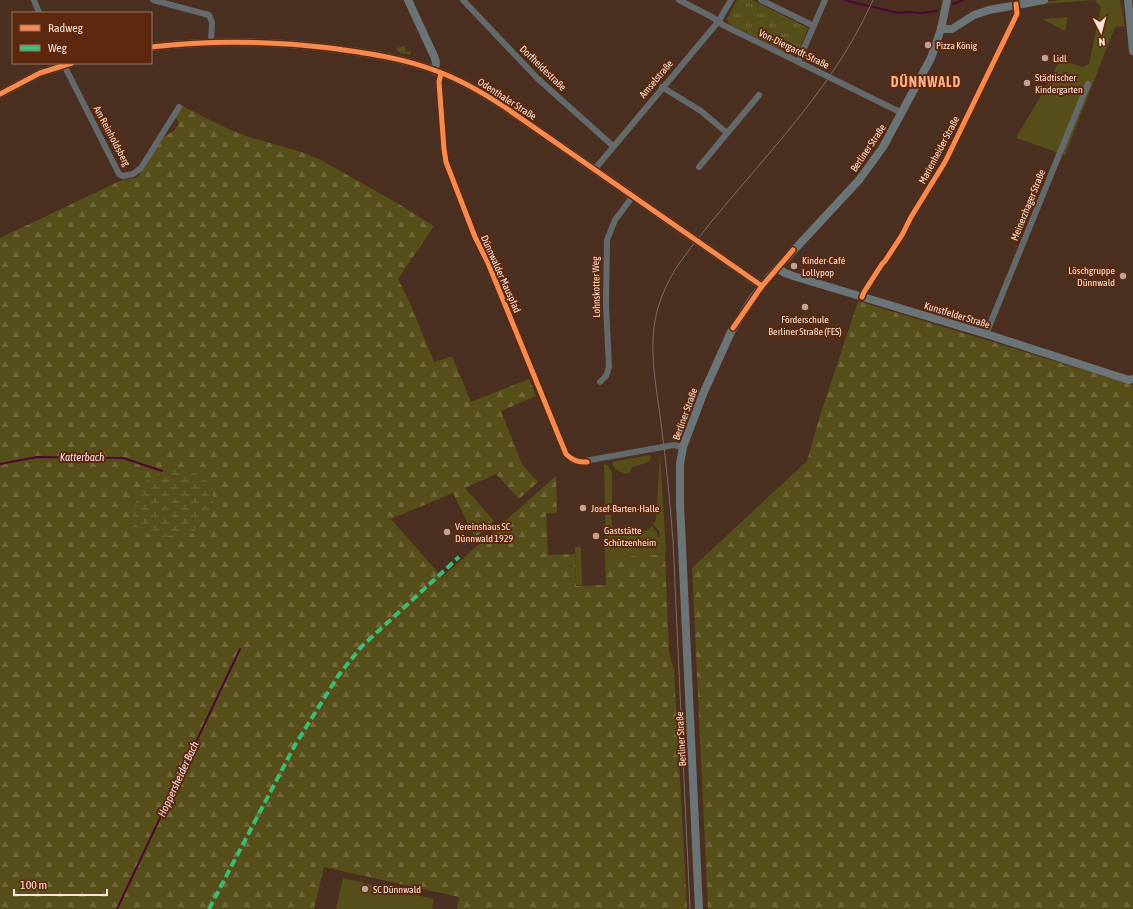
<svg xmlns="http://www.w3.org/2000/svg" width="1133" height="909" viewBox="0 0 1133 909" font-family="'Asap Condensed',sans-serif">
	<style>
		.green { fill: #574f19 }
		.forest { fill: url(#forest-firs) }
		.wetland { fill: url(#wetland-marsh) }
		.park { fill: url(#park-tufts) }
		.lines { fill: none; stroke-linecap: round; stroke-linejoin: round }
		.stream { stroke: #4d0835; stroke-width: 2 }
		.minor { stroke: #646a6c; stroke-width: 6 }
		.secondary { stroke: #6b7578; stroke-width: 8 }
		.tram { stroke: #72706e; stroke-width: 1 }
		.quiet { stroke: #3abd76; stroke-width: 4; stroke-dasharray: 8 4; stroke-linecap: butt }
		.cycleway-casing { stroke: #5d290e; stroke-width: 8 }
		.cycleway { stroke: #f68b52; stroke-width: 5 }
		.poi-dot { fill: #bea397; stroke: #5d290e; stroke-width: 1.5 }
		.labels { text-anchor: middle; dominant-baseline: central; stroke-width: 4; stroke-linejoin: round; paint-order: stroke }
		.poi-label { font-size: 10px; fill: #fce2d7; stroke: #5d290e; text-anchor: start }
		.street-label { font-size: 10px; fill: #fce2d7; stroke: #5d290e }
		.water-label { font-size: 11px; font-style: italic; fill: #f6dce9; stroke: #5d290e }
		.district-label { font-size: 14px; font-weight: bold; letter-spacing: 1px; fill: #feaf8b; stroke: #5d290e }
	</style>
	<defs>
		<pattern id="forest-firs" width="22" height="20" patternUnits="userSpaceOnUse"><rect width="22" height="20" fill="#574f19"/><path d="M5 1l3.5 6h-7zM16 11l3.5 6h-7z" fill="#70683a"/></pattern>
		<pattern id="wetland-marsh" width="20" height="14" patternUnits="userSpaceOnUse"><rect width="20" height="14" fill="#574f19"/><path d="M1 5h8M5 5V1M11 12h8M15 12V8" fill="none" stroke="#70683a"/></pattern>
		<pattern id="park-tufts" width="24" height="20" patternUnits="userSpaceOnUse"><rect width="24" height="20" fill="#574f19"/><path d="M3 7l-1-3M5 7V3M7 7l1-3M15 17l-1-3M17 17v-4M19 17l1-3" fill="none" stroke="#70683a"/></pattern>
	</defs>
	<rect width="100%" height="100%" fill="#4b2f20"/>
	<!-- green -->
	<g class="green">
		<polygon points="1059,0 1095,0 1027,5"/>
		<polygon points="1097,0 1120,0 1125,26 1115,27 1065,155 1016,138 1050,80 1060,59 1082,67 1089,64 1101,7 1095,1"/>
		<polygon points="1068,17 1065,31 1042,19"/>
		<polygon points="404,46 406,52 411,50 410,55 398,52 397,48"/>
		<polygon points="660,453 666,551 665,554 605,558 605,515 611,515 613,533 617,536 648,530 652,526 657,532 658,537 660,537 659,531 653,524 656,520"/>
		<polygon points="649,455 651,456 650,460 646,463 632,467 630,472 626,474 616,470 612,464 613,462"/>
		<polygon points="604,464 608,465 612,473 612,505 607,508 605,507"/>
		<polygon points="575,547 581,547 582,585 576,585"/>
		<polygon points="343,878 434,899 432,909 336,909"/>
	</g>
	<!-- forest -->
	<g class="forest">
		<polygon points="182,106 224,127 246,136 301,152 319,159 397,203 434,226 398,279 409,301 434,362 452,356 471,402 529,379 536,396 501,411 522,464 538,482 519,499 496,474 465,488 494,521 475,538 453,493 391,519 442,577 556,476 557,513 546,514 548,555 575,554 576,586 606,585 605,558 665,554 669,652 674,670 687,909 457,909 459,897 324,867 314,909 0,909 0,238 122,180 137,178 164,137 175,130 179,123 175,116"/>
		<polygon points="858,301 1133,385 1133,909 708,909 692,568 807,461 821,412"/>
	</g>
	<!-- wetland -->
	<polygon class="wetland" points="188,468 211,484 214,503 193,533 155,538 130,521 142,484 162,471"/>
	<!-- park -->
	<polygon class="park" points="737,0 752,0 808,28 798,54 794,56 729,24 727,19"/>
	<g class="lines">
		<!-- stream -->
		<g class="stream">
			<polyline points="844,0 898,13 909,12 921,13 937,11"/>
			<polyline points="953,4 963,0"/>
			<polyline points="0,464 37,457 123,458 162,471"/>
			<polyline points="117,909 240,649"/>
		</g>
		<!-- minor -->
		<g class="minor">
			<polyline points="34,0 39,13"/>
			<polyline points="153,0 209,15 212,22 211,42"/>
			<polyline points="463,0 537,78 613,146"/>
			<polyline points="679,0 712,17 723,25 902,113"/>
			<polyline points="761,0 814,26"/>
			<polyline points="798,62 825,0"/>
			<polyline points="64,65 119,174 123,176 133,174 141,168 179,107"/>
			<polyline points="441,73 439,82 444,149 446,162 475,237 488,263 566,454 572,460 579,462 674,445 683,447"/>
			<polyline points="662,87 701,111 727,133"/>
			<polyline points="699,167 759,95"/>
			<polyline points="594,170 718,22 731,0"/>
			<polyline points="862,297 864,292 882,264 885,261 902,235 911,217 945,162 1017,14 1016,4"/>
			<polyline points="986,334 1088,84"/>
			<polyline points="600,382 606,376 609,367 606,304 607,240 615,220 633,196"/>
		</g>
		<!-- secondary -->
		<g class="secondary">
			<polyline points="408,0 434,56 436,62 435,71"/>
			<polyline points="1128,0 1133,51"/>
			<polyline points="941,29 952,29 974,15 989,10 1044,0"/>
			<path d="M151 47C211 40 270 41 330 48 367 53 404 58 439 72 463 81 485 94 506 108L762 286"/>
			<polyline points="0,94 40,73 72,63"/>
			<polyline points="777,268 785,273 793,276 986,334 1129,380 1133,379"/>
			<polyline points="699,909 680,504 680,464 683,447 703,394 731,332 752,299 769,277 859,180 883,147 931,58 941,29 947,0"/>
		</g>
		<!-- tram -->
		<path class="tram" d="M690 909 673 541C670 501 666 462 661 423 657 391 650 358 654 327 657 304 666 284 678 265 742 176 828 102 873 0"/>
		<!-- quiet -->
		<polyline class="quiet" points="209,909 295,745 338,676 361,647 459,557"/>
		<defs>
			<g id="cycleway">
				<path d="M151 47C211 40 270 41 330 48 367 53 404 58 439 72 463 81 485 94 506 108L762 286"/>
				<path d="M441 73 439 82 444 149 446 162 475 237 488 263 566 454C573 461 578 462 587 462"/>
				<polyline points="0,94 40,73 72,63"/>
				<polyline points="862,297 864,292 882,264 885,261 902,235 911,217 945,162 1017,14 1016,4"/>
				<polyline points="733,328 762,286 793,250"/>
			</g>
		</defs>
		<!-- cycleway casing -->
		<use href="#cycleway" class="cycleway-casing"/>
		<!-- cycleway -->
		<use href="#cycleway" class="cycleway"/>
	</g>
	<!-- markers -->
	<g class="poi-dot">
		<circle cx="928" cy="45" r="4"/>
		<circle cx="1045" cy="58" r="4"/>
		<circle cx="1027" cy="83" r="4"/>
		<circle cx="794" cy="266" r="4"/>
		<circle cx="1123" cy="276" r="4"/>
		<circle cx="805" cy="307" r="4"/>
		<circle cx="583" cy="508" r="4"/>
		<circle cx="447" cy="532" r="4"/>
		<circle cx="596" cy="536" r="4"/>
		<circle cx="365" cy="889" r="4"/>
	</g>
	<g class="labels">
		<!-- poi labels -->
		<g class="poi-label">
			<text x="936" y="45">Pizza König</text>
			<text x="1053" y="58">Lidl</text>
			<text x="1035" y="77">Städtischer<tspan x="1035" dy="12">Kindergarten</tspan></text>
			<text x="802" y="260">Kinder-Café<tspan x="802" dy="12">Lollypop</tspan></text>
			<text x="1115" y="270" text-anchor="end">Löschgruppe<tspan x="1115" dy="12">Dünnwald</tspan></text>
			<text x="805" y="319" text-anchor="middle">Förderschule<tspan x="805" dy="12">Berliner Straße (FES)</tspan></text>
			<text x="591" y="508">Josef-Barten-Halle</text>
			<text x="455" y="526">Vereinshaus SC<tspan x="455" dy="12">Dünnwald 1929</tspan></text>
			<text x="604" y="530">Gaststätte<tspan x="604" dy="12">Schützenheim</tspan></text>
			<text x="373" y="889">SC Dünnwald</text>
		</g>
		<!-- street labels -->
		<g class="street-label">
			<text transform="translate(794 49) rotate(26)">Von-Diergardt-Straße</text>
			<text transform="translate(543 68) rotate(44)">Dorfheidestraße</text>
			<text transform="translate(656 79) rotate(-50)">Amselstraße</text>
			<text transform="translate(507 99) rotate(33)">Odenthaler Straße</text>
			<text transform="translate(112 136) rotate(62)">Am Reinholdsberg</text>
			<text transform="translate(868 148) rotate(-56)">Berliner Straße</text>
			<text transform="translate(939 150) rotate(-62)">Marienheider Straße</text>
			<text transform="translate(1028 205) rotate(-68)">Meinerzhager Straße</text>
			<text transform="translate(501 274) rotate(66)">Dünnwalder Mauspfad</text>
			<text transform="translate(596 287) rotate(-91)">Lohnskotter Weg</text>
			<text transform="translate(957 315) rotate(17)">Kunstfelder Straße</text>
			<text transform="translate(685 414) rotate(-70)">Berliner Straße</text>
			<text transform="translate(681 739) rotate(-93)">Berliner Straße</text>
		</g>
		<!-- water labels -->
		<g class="water-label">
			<text x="82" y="457">Katterbach</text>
			<text transform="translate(178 779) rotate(-65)">Hoppersheider Bach</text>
		</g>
		<!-- district labels -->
		<g class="district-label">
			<text x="926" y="82">DÜNNWALD</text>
		</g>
	</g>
	<!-- legend -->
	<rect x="12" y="12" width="140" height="52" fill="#5d290e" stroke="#9d735e"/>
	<rect x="20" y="25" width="20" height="6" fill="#f68b52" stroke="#9d735e"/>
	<text x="48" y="32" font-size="12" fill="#fce2d7">Radweg</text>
	<rect x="20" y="45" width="20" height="6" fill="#3abd76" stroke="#9d735e"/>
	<text x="48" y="52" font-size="12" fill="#fce2d7">Weg</text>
	<!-- north arrow -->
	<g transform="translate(1101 32) rotate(174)" stroke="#5d290e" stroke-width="3" paint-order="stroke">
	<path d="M0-3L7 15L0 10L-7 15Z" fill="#fce2d7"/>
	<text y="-6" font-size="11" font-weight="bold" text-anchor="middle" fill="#fce2d7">N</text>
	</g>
	<!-- scale -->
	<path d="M14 889v6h93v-6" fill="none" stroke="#fce2d7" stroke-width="2"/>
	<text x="20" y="889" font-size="12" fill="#fce2d7" stroke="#5d290e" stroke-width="3" paint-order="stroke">100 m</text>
</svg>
